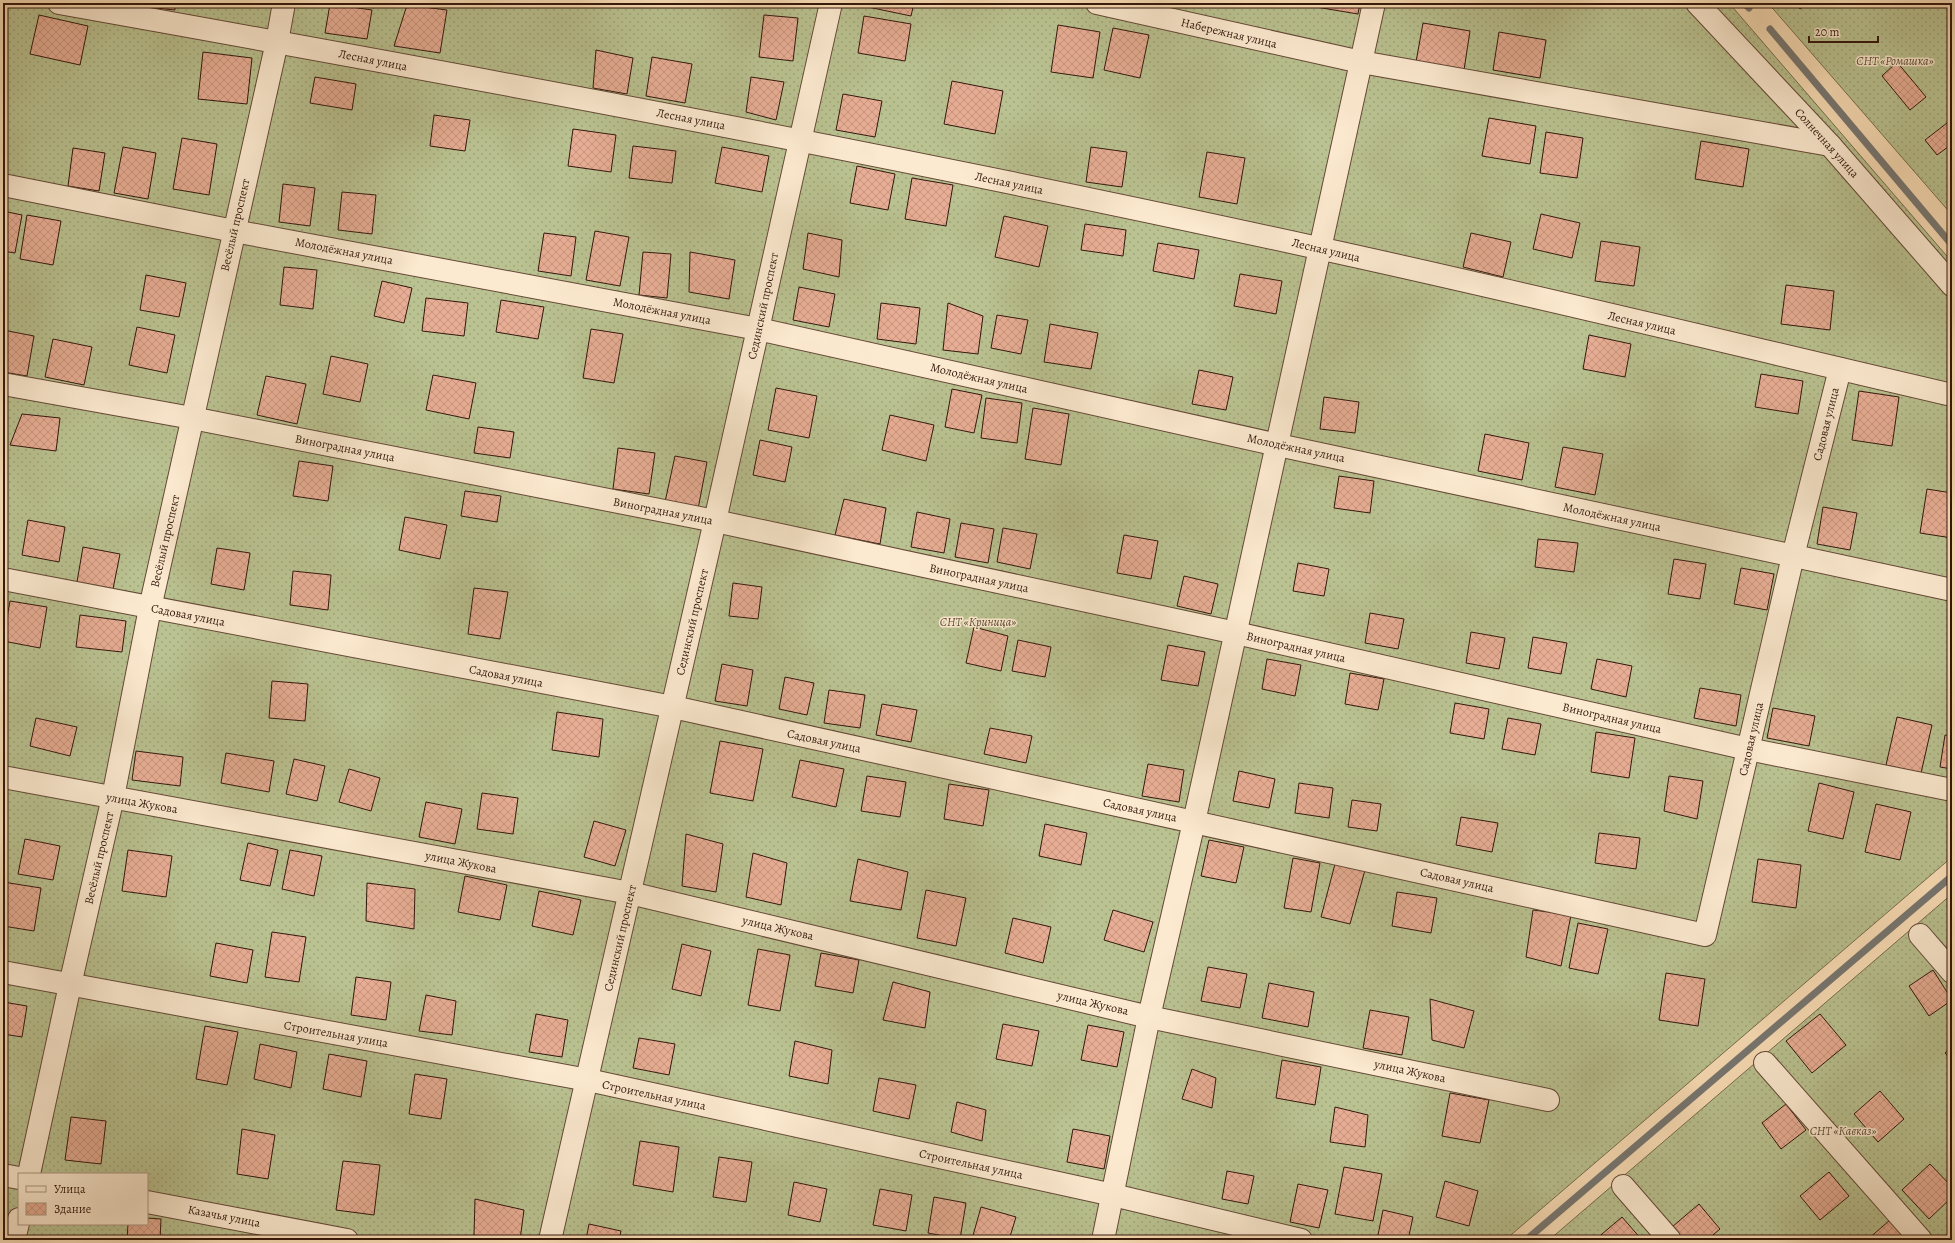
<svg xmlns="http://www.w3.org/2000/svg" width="1955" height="1243" viewBox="0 0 1955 1243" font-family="Alegreya,serif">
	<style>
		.grass { fill: url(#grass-dots); stroke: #766c4e; fill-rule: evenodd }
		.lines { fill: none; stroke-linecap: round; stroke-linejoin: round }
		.stream { stroke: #777874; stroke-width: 7 }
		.building { fill: url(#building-cross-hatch); stroke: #33170c }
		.minor-casing { stroke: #654937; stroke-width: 24 }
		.minor { stroke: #fcead0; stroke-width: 22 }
		.labels { text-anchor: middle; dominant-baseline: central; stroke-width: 3; stroke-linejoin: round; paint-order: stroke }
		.street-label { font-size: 12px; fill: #33170c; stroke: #fcead0 }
		.park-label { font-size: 12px; font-style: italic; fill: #5c4a34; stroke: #fcead0 }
	</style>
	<defs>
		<pattern id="grass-dots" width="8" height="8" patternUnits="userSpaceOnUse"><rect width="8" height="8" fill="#bac291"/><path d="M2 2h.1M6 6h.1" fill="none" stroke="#a0a67c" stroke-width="1.8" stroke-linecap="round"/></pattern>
		<pattern id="building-cross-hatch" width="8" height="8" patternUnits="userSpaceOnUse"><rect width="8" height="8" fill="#e8ae95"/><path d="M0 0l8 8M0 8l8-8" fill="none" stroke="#c7957f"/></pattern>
	</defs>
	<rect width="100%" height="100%" fill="#fadeb7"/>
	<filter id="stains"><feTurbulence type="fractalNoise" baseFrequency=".005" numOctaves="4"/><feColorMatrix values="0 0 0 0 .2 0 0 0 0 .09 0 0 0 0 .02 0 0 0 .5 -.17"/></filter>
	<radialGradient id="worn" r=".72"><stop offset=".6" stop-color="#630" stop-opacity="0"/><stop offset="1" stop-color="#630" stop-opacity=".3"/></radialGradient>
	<!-- grass -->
	<g class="grass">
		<path d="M3 3H1729L1952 262V857L1505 1240H3ZM19 1174H147V1224H19Z"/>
		<polygon points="1768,3 1952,3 1952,215"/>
		<polygon points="1952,894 1952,1240 1549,1240"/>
	</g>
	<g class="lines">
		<!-- stream -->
		<g class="stream">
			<polyline points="1744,3 1749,8"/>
			<polyline points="1770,29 1952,245"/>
			<polyline points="1526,1240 1952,876"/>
		</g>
	</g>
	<!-- building -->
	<g class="building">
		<polygon points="126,3 175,3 175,10 125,5"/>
		<polygon points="350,3 376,3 374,8"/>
		<polygon points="869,3 914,3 911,16 868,7"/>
		<polygon points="1311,3 1360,3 1358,14 1310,6"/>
		<polygon points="1795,3 1808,3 1800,9"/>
		<polygon points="330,4 372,10 367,39 325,33"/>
		<polygon points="407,5 447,10 440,53 394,46"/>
		<polygon points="39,15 88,26 80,65 30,54"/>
		<polygon points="764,15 798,18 793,61 759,57"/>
		<polygon points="864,16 911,24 905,61 858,53"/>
		<polygon points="1423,23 1470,31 1464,70 1416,62"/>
		<polygon points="1058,25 1100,32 1093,78 1051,72"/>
		<polygon points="1113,28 1149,35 1140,78 1104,70"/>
		<polygon points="1499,32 1546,40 1540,78 1493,70"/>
		<polygon points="596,50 633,58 627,94 593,88"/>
		<polygon points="203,52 252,58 247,104 198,99"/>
		<polygon points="652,57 692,64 685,103 646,96"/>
		<polygon points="1897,62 1926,97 1910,110 1882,76"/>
		<polygon points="315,77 356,84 352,110 310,103"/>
		<polygon points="751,77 784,82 776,120 746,112"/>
		<polygon points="952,81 1003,91 995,134 944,124"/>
		<polygon points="843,94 882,101 875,137 836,130"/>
		<polygon points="434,115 470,120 465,151 430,146"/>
		<polygon points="1489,118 1536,126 1530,164 1482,156"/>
		<polygon points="1947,123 1952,130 1952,144 1937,155 1925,140"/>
		<polygon points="573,129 616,135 611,172 568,166"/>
		<polygon points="1546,132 1583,138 1577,178 1540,173"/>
		<polygon points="182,138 217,144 209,195 173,189"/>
		<polygon points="1701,141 1749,149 1743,187 1695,179"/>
		<polygon points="633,146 676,151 672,183 629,178"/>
		<polygon points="123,147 156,153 148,199 114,193"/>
		<polygon points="722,147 769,156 762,192 715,183"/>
		<polygon points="1091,147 1127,152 1122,187 1086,182"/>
		<polygon points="73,148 105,153 99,191 68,186"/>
		<polygon points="1207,152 1245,158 1237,204 1199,197"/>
		<polygon points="857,166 895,174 888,210 850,203"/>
		<polygon points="912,178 953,185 946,226 905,219"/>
		<polygon points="283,184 315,188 310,226 279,222"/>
		<polygon points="342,192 376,195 372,234 338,230"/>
		<polygon points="3,211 22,215 15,253 3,251"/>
		<polygon points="1541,214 1580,223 1572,258 1533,249"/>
		<polygon points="27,215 61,221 53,265 20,259"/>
		<polygon points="1004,216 1048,226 1039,267 995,257"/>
		<polygon points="1085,224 1126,230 1123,256 1081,250"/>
		<polygon points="595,231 629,237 620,286 586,280"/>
		<polygon points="544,233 576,237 571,276 538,271"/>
		<polygon points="808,233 842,240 839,277 803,269"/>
		<polygon points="1471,233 1511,242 1503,277 1463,267"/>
		<polygon points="1601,241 1640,247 1634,286 1595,281"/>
		<polygon points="1158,243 1199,250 1194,279 1153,271"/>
		<polygon points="643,252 671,254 667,298 639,295"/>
		<polygon points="690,252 735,260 729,299 689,292"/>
		<polygon points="284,267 317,270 313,309 280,305"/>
		<polygon points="1240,274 1282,281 1276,314 1234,306"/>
		<polygon points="146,275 186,283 179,317 140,310"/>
		<polygon points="382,281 412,288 404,323 374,316"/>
		<polygon points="1786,285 1834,291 1830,330 1781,324"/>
		<polygon points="799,287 835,294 829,327 793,320"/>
		<polygon points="426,298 468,303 464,336 422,331"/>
		<polygon points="501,300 544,307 538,339 496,332"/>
		<polygon points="881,303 920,308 916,344 877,339"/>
		<polygon points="948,303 983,316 978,354 943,350"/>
		<polygon points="997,315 1028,320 1021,354 991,348"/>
		<polygon points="1050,324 1098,333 1091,369 1044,362"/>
		<polygon points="137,327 175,335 167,373 129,365"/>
		<polygon points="591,329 623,334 614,383 583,378"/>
		<polygon points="3,330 34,336 27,376 3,372"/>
		<polygon points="1589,335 1631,344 1625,377 1583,369"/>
		<polygon points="53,339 92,347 84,385 45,377"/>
		<polygon points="331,356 368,364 360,402 323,394"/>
		<polygon points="1199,370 1233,377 1226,410 1192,404"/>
		<polygon points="1761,374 1803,381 1798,414 1755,407"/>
		<polygon points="433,375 476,383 469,419 426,410"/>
		<polygon points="266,376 306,384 297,424 257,415"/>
		<polygon points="776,388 817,396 809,438 768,430"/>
		<polygon points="952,389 982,395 974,433 945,427"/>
		<polygon points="1859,391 1899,397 1892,446 1852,440"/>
		<polygon points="1324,397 1359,402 1355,433 1320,429"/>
		<polygon points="986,398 1022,403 1017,443 981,438"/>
		<polygon points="1033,408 1069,414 1061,465 1025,459"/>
		<polygon points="22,414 60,418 56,451 10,445"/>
		<polygon points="890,415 934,425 926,461 882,450"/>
		<polygon points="478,427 514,432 510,458 474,453"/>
		<polygon points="1485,434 1529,443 1522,480 1478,471"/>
		<polygon points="760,440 792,447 785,482 753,475"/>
		<polygon points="1563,447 1603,454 1595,495 1555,487"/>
		<polygon points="618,448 655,453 649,494 613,489"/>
		<polygon points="675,456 707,462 698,509 665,502"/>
		<polygon points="299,461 333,466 328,501 293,496"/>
		<polygon points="1339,476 1374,481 1370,513 1334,508"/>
		<polygon points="1927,489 1952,493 1952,538 1920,533"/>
		<polygon points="465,491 501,496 497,522 461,516"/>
		<polygon points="844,499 886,508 880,544 835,535"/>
		<polygon points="1823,507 1857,513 1850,550 1817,544"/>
		<polygon points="917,512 950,519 944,553 911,547"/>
		<polygon points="405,517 447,525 440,559 399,550"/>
		<polygon points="28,520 65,527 59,562 22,555"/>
		<polygon points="961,523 994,529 988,563 955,557"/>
		<polygon points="1003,528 1037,534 1030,569 997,562"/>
		<polygon points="1124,535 1158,541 1151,579 1117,573"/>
		<polygon points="1538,539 1578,543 1574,572 1535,567"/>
		<polygon points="83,547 120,554 113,589 77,582"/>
		<polygon points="217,548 250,553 244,590 211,584"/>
		<polygon points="1674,559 1706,564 1700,599 1668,594"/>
		<polygon points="1298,563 1329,569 1324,596 1293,591"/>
		<polygon points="1741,568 1774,574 1767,610 1734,604"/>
		<polygon points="293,571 331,575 328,610 290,605"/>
		<polygon points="1184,576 1218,584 1211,614 1177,606"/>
		<polygon points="733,583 762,587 758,619 729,616"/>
		<polygon points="474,588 508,592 500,639 468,634"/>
		<polygon points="10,601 47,607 40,648 3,641"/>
		<polygon points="1370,613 1404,619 1398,649 1365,643"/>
		<polygon points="80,615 126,621 122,652 76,647"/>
		<polygon points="974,627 1008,636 1001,671 966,663"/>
		<polygon points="1471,632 1505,638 1499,669 1466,663"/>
		<polygon points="1533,637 1567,643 1561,674 1528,668"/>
		<polygon points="1018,640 1051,647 1045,677 1012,671"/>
		<polygon points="1168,645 1205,652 1198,686 1161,680"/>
		<polygon points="1267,659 1301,665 1295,696 1262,689"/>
		<polygon points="1597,659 1632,666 1626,697 1591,689"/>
		<polygon points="722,664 753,670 747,706 715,701"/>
		<polygon points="1350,673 1384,679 1378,710 1345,704"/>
		<polygon points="785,677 814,683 807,715 779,709"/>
		<polygon points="272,681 308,684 305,721 269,718"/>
		<polygon points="1700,688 1741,695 1736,726 1694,718"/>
		<polygon points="829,690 865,695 860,728 824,723"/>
		<polygon points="1455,703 1489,709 1484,739 1450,733"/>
		<polygon points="882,704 917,710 911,742 876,735"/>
		<polygon points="1773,708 1815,716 1809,746 1767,738"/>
		<polygon points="557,712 603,719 599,757 552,750"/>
		<polygon points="1897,717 1932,725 1921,773 1886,765"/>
		<polygon points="36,718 77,727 70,756 30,746"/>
		<polygon points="1508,718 1541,724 1535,755 1502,749"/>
		<polygon points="990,728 1032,736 1026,763 984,754"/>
		<polygon points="1596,732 1635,738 1629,778 1591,772"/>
		<polygon points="1945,735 1952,736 1952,769 1940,767"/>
		<polygon points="720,741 763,749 753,801 710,793"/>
		<polygon points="136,751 183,757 180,786 132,780"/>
		<polygon points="226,753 274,761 269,792 221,783"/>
		<polygon points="294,759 325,766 317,801 286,794"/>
		<polygon points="800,760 844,769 836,807 792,797"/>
		<polygon points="1148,764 1184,770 1179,802 1142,796"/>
		<polygon points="349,769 380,778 371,811 339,802"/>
		<polygon points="1239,771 1275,779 1269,808 1233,801"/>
		<polygon points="867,776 906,782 900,817 861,811"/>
		<polygon points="1669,776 1703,781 1697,819 1664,811"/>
		<polygon points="1299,783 1333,788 1329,818 1295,813"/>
		<polygon points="1819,783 1854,792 1843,839 1808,831"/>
		<polygon points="949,784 989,790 983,826 944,819"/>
		<polygon points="482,793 518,798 513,834 477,829"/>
		<polygon points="1352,800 1381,804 1377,831 1348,827"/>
		<polygon points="426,802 462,809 455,844 419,837"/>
		<polygon points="1876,804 1911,812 1900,860 1865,852"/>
		<polygon points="1461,817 1498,823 1492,852 1456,845"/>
		<polygon points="594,821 626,830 615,866 584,857"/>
		<polygon points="1045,824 1087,833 1081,865 1039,856"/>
		<polygon points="1599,833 1640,838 1636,869 1595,863"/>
		<polygon points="686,834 723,844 716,892 682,886"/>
		<polygon points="25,839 60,846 53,880 18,874"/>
		<polygon points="1209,840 1244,847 1236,883 1201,876"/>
		<polygon points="248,843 278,850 270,886 240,880"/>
		<polygon points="128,850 172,856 166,897 122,891"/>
		<polygon points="290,850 322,856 314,896 282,889"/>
		<polygon points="753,853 787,863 781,905 746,897"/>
		<polygon points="1293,858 1320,863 1311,912 1284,908"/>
		<polygon points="858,859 908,872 901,910 850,901"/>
		<polygon points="1758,859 1801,865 1796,908 1752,902"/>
		<polygon points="1335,864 1365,870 1350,924 1321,917"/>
		<polygon points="465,876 507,885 500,920 458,912"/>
		<polygon points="3,882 41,888 34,931 3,926"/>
		<polygon points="367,883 415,889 414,929 366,921"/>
		<polygon points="926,890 966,898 956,946 917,938"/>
		<polygon points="539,891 581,900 573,935 532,926"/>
		<polygon points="1397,892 1437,898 1431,933 1392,926"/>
		<polygon points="1113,910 1153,922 1144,952 1104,940"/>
		<polygon points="1533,910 1571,915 1561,966 1526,957"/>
		<polygon points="1013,918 1051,927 1043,963 1005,953"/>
		<polygon points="1578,923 1608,929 1598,974 1569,968"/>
		<polygon points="272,932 306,937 299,982 265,977"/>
		<polygon points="216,943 253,950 247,983 210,976"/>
		<polygon points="682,944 711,951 701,996 672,989"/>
		<polygon points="758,949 790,955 780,1011 748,1005"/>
		<polygon points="821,953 859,960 853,993 815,986"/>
		<polygon points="1208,967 1247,974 1240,1008 1201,1001"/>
		<polygon points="1933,970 1952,1000 1929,1016 1909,986"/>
		<polygon points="1666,973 1705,979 1698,1026 1659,1020"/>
		<polygon points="356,977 391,982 386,1020 351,1015"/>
		<polygon points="893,982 930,992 925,1028 883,1020"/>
		<polygon points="1269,983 1314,992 1308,1027 1262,1018"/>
		<polygon points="426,995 456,1001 452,1035 419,1031"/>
		<polygon points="1430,999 1474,1011 1464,1048 1432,1040"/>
		<polygon points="3,1002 27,1006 22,1037 3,1034"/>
		<polygon points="1370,1010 1409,1017 1402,1055 1363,1048"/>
		<polygon points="536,1014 568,1020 562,1057 529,1052"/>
		<polygon points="1820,1014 1846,1045 1812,1073 1786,1041"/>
		<polygon points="1003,1024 1039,1031 1032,1066 996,1059"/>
		<polygon points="1088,1025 1124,1032 1117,1067 1081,1060"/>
		<polygon points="205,1026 238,1032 227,1085 196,1079"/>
		<polygon points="639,1038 675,1044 669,1075 633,1068"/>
		<polygon points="795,1041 832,1050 828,1084 789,1076"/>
		<polygon points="260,1044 297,1052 291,1088 254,1079"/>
		<polygon points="1952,1047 1952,1061 1945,1053"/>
		<polygon points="329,1054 367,1061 361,1097 323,1089"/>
		<polygon points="1282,1060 1321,1067 1315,1105 1276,1098"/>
		<polygon points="1192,1069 1216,1078 1212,1108 1182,1099"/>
		<polygon points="415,1074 447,1079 441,1119 409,1114"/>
		<polygon points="879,1078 916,1085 909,1119 873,1111"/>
		<polygon points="1880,1091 1904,1119 1878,1142 1854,1114"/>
		<polygon points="1450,1093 1489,1100 1480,1143 1442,1136"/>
		<polygon points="957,1102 986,1110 982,1141 951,1132"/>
		<polygon points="1786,1104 1806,1130 1781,1149 1762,1123"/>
		<polygon points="1335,1107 1368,1115 1365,1147 1330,1142"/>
		<polygon points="71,1117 106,1121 101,1164 65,1160"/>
		<polygon points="242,1129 275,1135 268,1179 237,1174"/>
		<polygon points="1073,1129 1110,1136 1104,1169 1067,1162"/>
		<polygon points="640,1141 679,1147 673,1192 633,1185"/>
		<polygon points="719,1157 752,1162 746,1202 713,1197"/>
		<polygon points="343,1161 380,1165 374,1215 336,1210"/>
		<polygon points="1930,1164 1952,1187 1952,1197 1929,1219 1902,1190"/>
		<polygon points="1344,1167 1382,1174 1373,1221 1335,1214"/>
		<polygon points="1227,1171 1254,1176 1248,1204 1222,1199"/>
		<polygon points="1829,1172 1849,1196 1820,1220 1800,1196"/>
		<polygon points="1445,1181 1478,1191 1469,1226 1436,1217"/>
		<polygon points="794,1182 827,1189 820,1222 788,1215"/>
		<polygon points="1298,1184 1328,1190 1319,1228 1290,1222"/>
		<polygon points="880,1189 912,1195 906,1231 873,1225"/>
		<polygon points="934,1197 966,1203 960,1239 928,1233"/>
		<polygon points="475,1199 524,1210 520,1240 493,1240 474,1235"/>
		<polygon points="1699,1204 1720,1229 1707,1240 1683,1240 1672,1227"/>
		<polygon points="981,1207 1016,1217 1009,1240 972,1239"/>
		<polygon points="1383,1210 1413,1217 1408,1240 1377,1240"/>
		<polygon points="1622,1217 1642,1240 1595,1240"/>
		<polygon points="147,1218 161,1219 160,1240 127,1240 128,1224 147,1224"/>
		<polygon points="1890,1220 1907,1240 1867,1240"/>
		<polygon points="589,1224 621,1231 619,1240 586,1240"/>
		<polygon points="198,1238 231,1240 198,1240"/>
	</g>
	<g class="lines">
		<defs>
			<g id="minor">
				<path d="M59 3C480 78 900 156 1318 248 1530 294 1741 346 1952 395"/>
				<polyline points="1097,3 1361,62 1830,145"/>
				<polyline points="1697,3 1830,145 1952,285"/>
				<polyline points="3,185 234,231 758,329 1278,445 1952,590"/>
				<polyline points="3,384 192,418 715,521 1236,633 1748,749 1952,790"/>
				<polyline points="3,579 673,707 1705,935 1793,556 1840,369"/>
				<polyline points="3,777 630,893 1149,1017 1548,1100"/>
				<polyline points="1920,935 1952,972"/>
				<polyline points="3,972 588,1080 1113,1195 1301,1240"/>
				<polyline points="1765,1063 1921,1240"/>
				<polyline points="29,1174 70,985 113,797 150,608 277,42 284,3"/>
				<polyline points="3,1175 19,1178"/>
				<polyline points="1623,1186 1670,1240"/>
				<polyline points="147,1202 347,1240"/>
				<polyline points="14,1240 19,1219"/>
				<polyline points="550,1240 715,521 831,3"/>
				<polyline points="1103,1240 1149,1017 1194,822 1374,3"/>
			</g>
		</defs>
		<!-- minor casing -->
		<use href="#minor" class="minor-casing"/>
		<!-- minor -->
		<use href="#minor" class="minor"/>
	</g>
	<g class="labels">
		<!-- street labels -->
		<g class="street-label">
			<text transform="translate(1229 33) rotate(13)">Набережная улица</text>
			<text transform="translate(373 60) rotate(11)">Лесная улица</text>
			<text transform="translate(691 119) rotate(11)">Лесная улица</text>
			<text transform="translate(1827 143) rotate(48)">Солнечная улица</text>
			<text transform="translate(1009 183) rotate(12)">Лесная улица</text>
			<text transform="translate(235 225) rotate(-77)">Весёлый проспект</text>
			<text transform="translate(1326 250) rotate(13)">Лесная улица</text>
			<text transform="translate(344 251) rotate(11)">Молодёжная улица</text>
			<text transform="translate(763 306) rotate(-78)">Сединский проспект</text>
			<text transform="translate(662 311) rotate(11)">Молодёжная улица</text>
			<text transform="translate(1642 323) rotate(13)">Лесная улица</text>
			<text transform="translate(979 378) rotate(13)">Молодёжная улица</text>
			<text transform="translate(1826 424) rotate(-76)">Садовая улица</text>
			<text transform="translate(345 448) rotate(11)">Виноградная улица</text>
			<text transform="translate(1296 448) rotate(12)">Молодёжная улица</text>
			<text transform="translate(663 511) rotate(11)">Виноградная улица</text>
			<text transform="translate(1612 517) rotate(12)">Молодёжная улица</text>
			<text transform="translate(165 541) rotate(-77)">Весёлый проспект</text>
			<text transform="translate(979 578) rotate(12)">Виноградная улица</text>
			<text transform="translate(188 615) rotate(11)">Садовая улица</text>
			<text transform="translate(692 622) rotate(-77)">Сединский проспект</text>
			<text transform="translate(1296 647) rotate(13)">Виноградная улица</text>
			<text transform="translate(506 676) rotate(11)">Садовая улица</text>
			<text transform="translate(1612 718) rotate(13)">Виноградная улица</text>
			<text transform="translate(1751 739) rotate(-77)">Садовая улица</text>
			<text transform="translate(824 741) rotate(12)">Садовая улица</text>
			<text transform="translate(142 803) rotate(10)">улица Жукова</text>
			<text transform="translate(1140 810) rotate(12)">Садовая улица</text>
			<text transform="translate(99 858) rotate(-77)">Весёлый проспект</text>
			<text transform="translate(461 862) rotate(11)">улица Жукова</text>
			<text transform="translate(1457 880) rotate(13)">Садовая улица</text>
			<text transform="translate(778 928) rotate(13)">улица Жукова</text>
			<text transform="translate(620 938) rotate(-77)">Сединский проспект</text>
			<text transform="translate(1093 1003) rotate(13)">улица Жукова</text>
			<text transform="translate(336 1034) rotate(10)">Строительная улица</text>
			<text transform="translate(1410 1071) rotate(12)">улица Жукова</text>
			<text transform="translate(654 1095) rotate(12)">Строительная улица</text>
			<text transform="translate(971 1164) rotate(12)">Строительная улица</text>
			<text transform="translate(224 1216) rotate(11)">Казачья улица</text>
		</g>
		<!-- park labels -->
		<g class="park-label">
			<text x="1895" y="61">СНТ «Ромашка»</text>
			<text x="978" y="622">СНТ «Криница»</text>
			<text x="1843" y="1131">СНТ «Кавказ»</text>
		</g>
	</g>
	<!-- margin -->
	<rect width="1955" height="1243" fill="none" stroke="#fadeb7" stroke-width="16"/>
	<rect x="4" y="4" width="1947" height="1235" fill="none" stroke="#33170c" stroke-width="2"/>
	<rect x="8" y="8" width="1939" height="1227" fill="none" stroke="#33170c"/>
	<!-- legend -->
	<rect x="18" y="1173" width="130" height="52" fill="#fcead0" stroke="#ac9682"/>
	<rect x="26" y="1186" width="20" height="6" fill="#fcead0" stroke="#ac9682"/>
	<text x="54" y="1193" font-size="12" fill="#33170c">Улица</text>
	<rect x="26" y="1203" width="20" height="12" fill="url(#building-cross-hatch)" stroke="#ac9682"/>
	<text x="54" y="1213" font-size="12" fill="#33170c">Здание</text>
	<!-- scale -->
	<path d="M1809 36v6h69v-6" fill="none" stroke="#33170c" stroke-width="2"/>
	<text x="1815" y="36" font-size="12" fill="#33170c" stroke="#fcead0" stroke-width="3" paint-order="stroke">20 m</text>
	<rect width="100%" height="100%" filter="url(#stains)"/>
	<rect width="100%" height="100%" fill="url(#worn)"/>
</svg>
